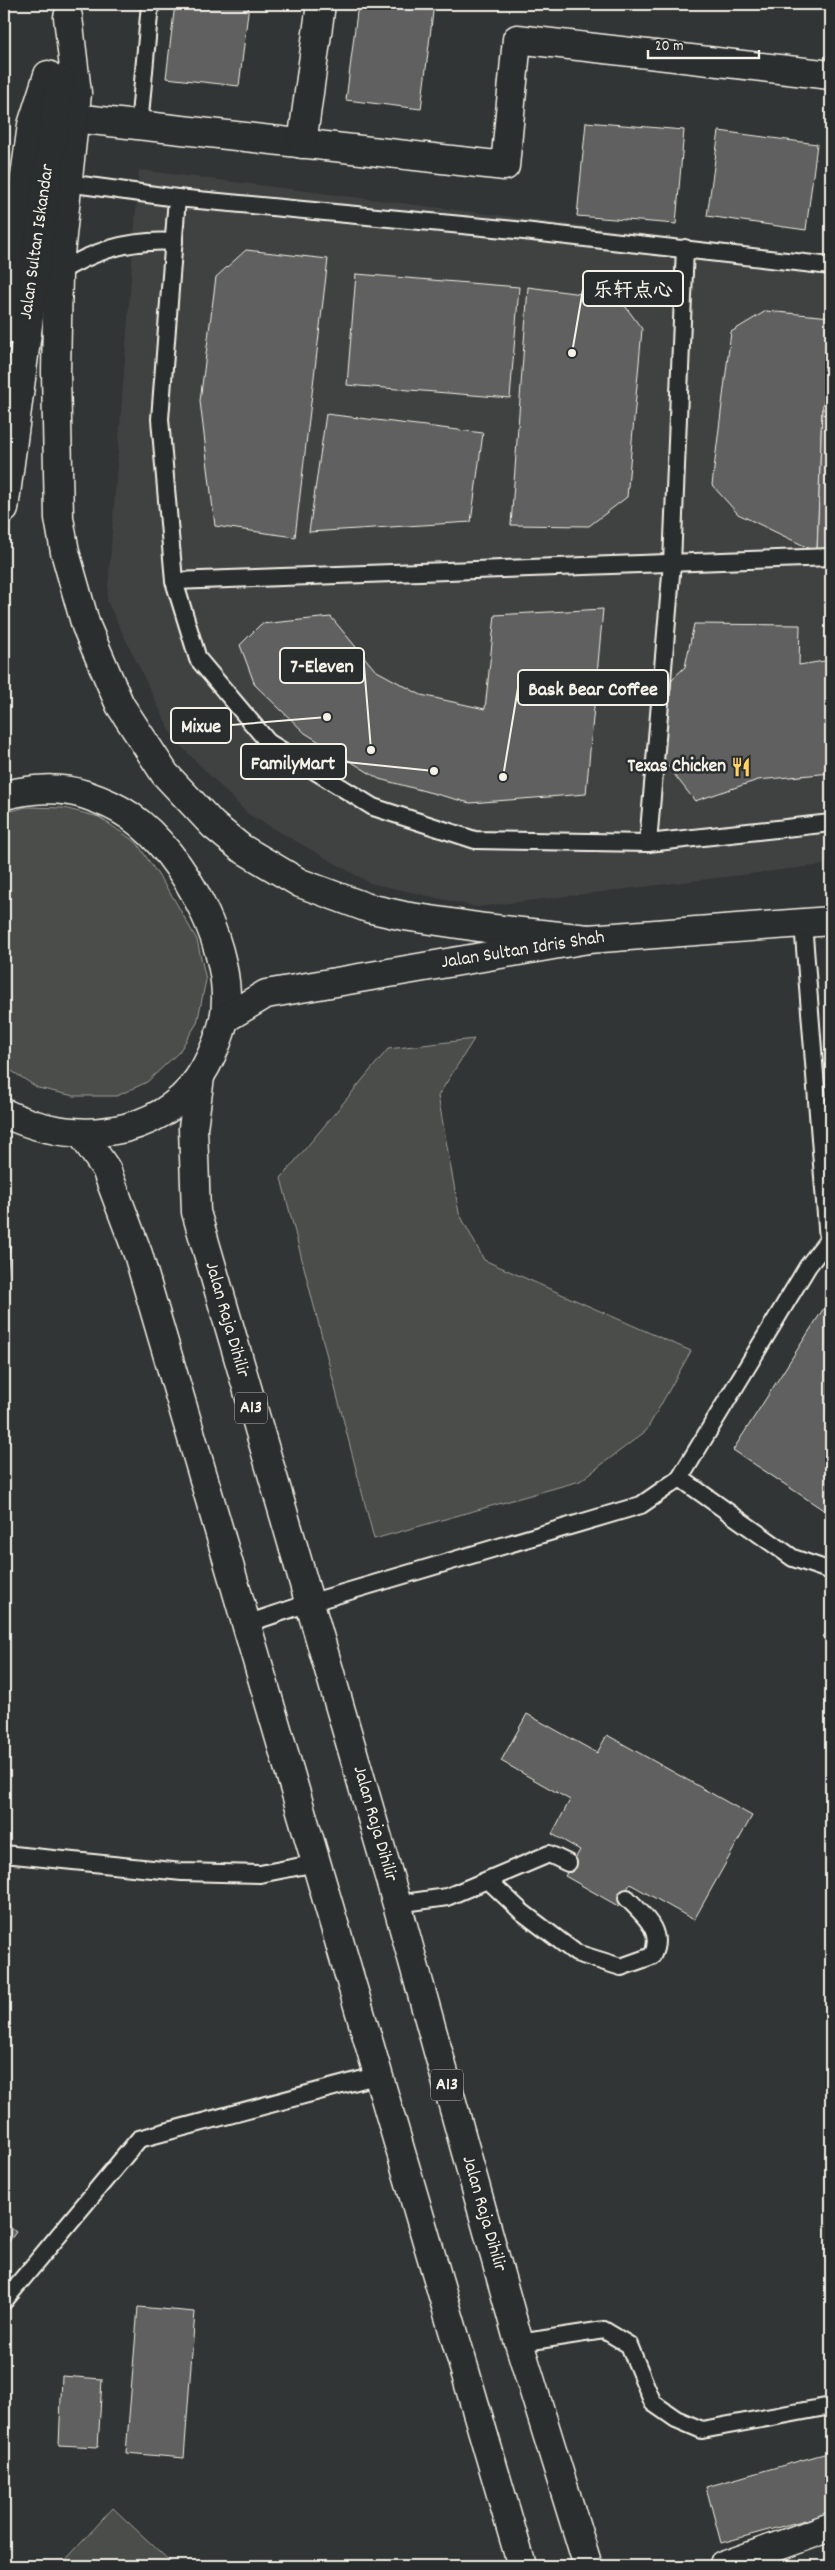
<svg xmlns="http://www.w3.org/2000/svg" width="835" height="2570" viewBox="0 0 835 2570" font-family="Dekko,'LXGW WenKai TC',sans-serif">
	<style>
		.built { fill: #404242 }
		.grass { fill: #4b4d4c; stroke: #a09f9a }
		.building { fill: #5f605f; stroke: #f4f1e8 }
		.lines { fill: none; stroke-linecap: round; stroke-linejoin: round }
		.lane-casing { stroke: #f4f1e8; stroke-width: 20 }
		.street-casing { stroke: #f4f1e8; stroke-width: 31 }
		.secondary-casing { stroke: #f4f1e8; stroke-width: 31 }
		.primary-casing { stroke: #f4f1e8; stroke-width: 31 }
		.highway-casing { stroke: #f4f1e8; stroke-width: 31 }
		.lane { stroke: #2a2d2e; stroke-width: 16 }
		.street { stroke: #2a2d2e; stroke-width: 28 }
		.secondary { stroke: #2a2d2e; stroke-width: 28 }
		.primary { stroke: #2a2d2e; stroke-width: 28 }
		.highway { stroke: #2a2d2e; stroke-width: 28 }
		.labels { text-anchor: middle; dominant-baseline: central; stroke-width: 5; stroke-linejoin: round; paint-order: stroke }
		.shield { fill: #2a2d2e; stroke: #b7b6b0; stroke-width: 1 }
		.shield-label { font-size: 18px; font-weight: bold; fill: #f4f1e8 }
		.street-label { font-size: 19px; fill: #f4f1e8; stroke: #2a2d2e }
		.poi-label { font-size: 19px; font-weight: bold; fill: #f4f1e8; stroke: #2a2d2e; text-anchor: end }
		.leader { fill: none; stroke: #f4f1e8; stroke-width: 2 }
		.callout-dot { fill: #f4f1e8; stroke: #2a2d2e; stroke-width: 2 }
		.callout { fill: #2a2d2e; stroke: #f4f1e8; stroke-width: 2 }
		.callout-label { font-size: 20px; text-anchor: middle; font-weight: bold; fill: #f4f1e8 }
	</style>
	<rect width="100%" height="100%" fill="#323535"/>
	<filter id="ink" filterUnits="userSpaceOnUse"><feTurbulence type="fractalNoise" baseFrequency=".02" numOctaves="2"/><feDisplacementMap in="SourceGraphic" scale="10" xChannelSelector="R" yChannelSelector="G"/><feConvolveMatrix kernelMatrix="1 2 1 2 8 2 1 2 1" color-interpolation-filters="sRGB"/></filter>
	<g filter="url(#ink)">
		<!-- built -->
		<polygon class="built" points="139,170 831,257 831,864 477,907 370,883 248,814 174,739 107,601"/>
		<!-- grass -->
		<g class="grass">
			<polygon points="26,807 64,808 99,817 137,843 174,899 197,940 206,980 197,1023 179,1052 147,1082 117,1096 74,1096 38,1088 4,1066 4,813"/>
			<polygon points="474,1039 438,1096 459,1213 484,1260 691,1351 646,1431 580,1481 374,1539 281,1178 388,1049"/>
			<polygon points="113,2508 175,2566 60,2566"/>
		</g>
		<!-- building -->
		<g class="building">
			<polygon points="175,4 249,4 239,86 166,78"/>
			<polygon points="358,4 434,4 421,109 346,100"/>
			<polygon points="784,4 831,4 831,9"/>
			<polygon points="586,122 684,130 676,224 577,216"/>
			<polygon points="719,131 817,144 806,230 707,216"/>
			<polygon points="246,250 328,259 295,537 215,526 200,401 216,277"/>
			<polygon points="356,274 519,287 510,398 347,385"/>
			<polygon points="528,287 620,299 642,329 627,497 589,526 511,525"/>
			<polygon points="766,311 831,317 831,374 822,409 817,552 738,514 712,485 731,332"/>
			<polygon points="822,409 831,409 831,551 817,552"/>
			<polygon points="326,414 483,433 471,522 309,532"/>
			<polygon points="603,609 586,794 470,803 379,779 305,733 255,685 240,645 261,624 331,617 375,670 421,695 485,709 495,615"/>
			<polygon points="694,624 800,625 799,665 831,660 831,773 758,780 695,801 663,760 672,679 685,667"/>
			<polygon points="4,1245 10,1245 4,1309"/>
			<polygon points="831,1297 831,1515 733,1450"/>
			<polygon points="831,1630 831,1647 823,1636"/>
			<polygon points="527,1714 597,1753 607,1735 752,1816 694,1920 630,1884 618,1906 565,1876 580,1850 552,1834 570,1800 501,1761"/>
			<polygon points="4,2222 16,2232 4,2248"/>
			<polygon points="138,2307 195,2312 184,2458 126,2453"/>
			<polygon points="62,2376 102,2379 98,2447 59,2445"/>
			<polygon points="831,2452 831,2513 721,2543 706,2487"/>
		</g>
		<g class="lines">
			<defs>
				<g id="lane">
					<polyline points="139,127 150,4"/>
					<polyline points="67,183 177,198 515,230 831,266"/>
					<polyline points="177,198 160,419 174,581 198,659 268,742 373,807 475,840 648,843 831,823"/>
					<path d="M58 273C94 250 131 239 174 242"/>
					<polyline points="174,581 831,557"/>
					<polyline points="648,843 672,563 685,248"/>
					<polyline points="803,923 828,1240"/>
					<polyline points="680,1478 793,1558 831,1571"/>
					<polyline points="246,1624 309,1603 641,1505 680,1478 808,1266 828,1240 831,1242"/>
					<polyline points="4,1854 182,1872 260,1874 317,1863"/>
					<path d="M489 1881 522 1912 576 1953 621 1967 652 1956C665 1931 643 1915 627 1898"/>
					<polyline points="397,1904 447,1897 549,1854 568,1863"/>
					<polyline points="4,2301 139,2139 379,2075"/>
					<polyline points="519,2343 604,2330 629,2345 653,2403 676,2419 702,2430 831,2406"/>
				</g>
				<g id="street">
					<polyline points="74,118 505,166 517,39 831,75"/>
					<polyline points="302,144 321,4"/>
				</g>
				<polyline id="secondary" points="723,2566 831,2527"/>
				<g id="primary">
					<polyline points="200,1077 193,1128 196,1212 397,1904 519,2343 588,2566"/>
					<polyline points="81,1133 106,1169 138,1254 522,2566"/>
				</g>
				<g id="highway">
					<polyline points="68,17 77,93 58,273 56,372 59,518 65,552 86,626 120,705 165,774 213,825 241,848 300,883 368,908 404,916 485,928 588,939"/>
					<polyline points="4,331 32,125 48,75"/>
					<polyline points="4,509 60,79"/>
					<path d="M4 795C31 789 58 786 86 795 101 800 117 807 130 816 184 853 237 954 224 1020 220 1036 214 1051 206 1066 189 1098 160 1119 125 1128 83 1138 42 1131 4 1113"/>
					<polyline points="224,1019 266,994 588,939 831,921"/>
				</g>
			</defs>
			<!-- lane casing -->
			<use href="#lane" class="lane-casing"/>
			<!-- street casing -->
			<use href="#street" class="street-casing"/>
			<!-- secondary casing -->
			<use href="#secondary" class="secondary-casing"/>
			<!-- primary casing -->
			<use href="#primary" class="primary-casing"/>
			<!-- highway casing -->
			<use href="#highway" class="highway-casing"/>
			<!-- lane -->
			<use href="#lane" class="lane"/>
			<!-- street -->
			<use href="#street" class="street"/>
			<!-- secondary -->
			<use href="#secondary" class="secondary"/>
			<!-- primary -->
			<use href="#primary" class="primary"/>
			<!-- highway -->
			<use href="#highway" class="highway"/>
		</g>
	</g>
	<!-- icons -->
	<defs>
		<symbol id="restaurant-bare" viewBox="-9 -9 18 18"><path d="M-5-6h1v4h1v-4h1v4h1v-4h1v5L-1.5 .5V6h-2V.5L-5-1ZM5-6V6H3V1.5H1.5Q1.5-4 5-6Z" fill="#ffd166" stroke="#2a2d2e" stroke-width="2.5" paint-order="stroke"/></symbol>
	</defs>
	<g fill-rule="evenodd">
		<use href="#restaurant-bare" x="727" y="753" width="28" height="28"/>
	</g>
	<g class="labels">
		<!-- shield labels -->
		<g class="shield">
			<rect x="235" y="1392.5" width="32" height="31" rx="4"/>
			<rect x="431" y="2069.5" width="32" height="31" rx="4"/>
		</g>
		<g class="shield-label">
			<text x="251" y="1408">A13</text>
			<text x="447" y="2085">A13</text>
		</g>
		<!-- street labels -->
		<g class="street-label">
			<text transform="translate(38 242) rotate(-82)">Jalan Sultan Iskandar</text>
			<text transform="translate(523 951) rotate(-9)">Jalan Sultan Idris Shah</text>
			<text transform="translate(226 1320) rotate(74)">Jalan Raja Dihilir</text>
			<text transform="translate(374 1824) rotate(74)">Jalan Raja Dihilir</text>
			<text transform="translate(483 2214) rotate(74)">Jalan Raja Dihilir</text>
		</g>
		<!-- poi labels -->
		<g class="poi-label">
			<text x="726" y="767">Texas Chicken</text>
		</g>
	</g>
	<!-- callouts -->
	<path class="leader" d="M572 353L583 289M371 750L364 665M503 777L518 688M327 717L231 725M434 771L346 762"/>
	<g class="callout-dot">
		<circle cx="572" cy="353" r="5"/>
		<circle cx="371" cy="750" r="5"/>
		<circle cx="503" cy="777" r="5"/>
		<circle cx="327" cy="717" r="5"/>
		<circle cx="434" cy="771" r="5"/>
	</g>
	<g class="callout">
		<rect x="583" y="271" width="100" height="35" rx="5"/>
		<rect x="280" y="648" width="84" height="35" rx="5"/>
		<rect x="518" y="670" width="150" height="35" rx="5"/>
		<rect x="171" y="708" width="60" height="35" rx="5"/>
		<rect x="241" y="744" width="105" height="35" rx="5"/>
	</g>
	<g class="callout-label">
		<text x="633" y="296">乐轩点心</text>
		<text x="322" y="672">7-Eleven</text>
		<text x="593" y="695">Bask Bear Coffee</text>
		<text x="201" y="732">Mixue</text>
		<text x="293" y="769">FamilyMart</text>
	</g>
	<!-- margin -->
	<rect width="835" height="2570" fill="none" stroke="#2a2d2e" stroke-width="20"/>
	<rect x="10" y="10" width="815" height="2550" fill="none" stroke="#f4f1e8" stroke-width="2" filter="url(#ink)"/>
	<!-- scale -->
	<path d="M648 50v8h111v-8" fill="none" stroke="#f4f1e8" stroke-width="2.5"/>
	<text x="655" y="50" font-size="15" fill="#f4f1e8" stroke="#2a2d2e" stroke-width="4" paint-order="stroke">20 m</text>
</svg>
